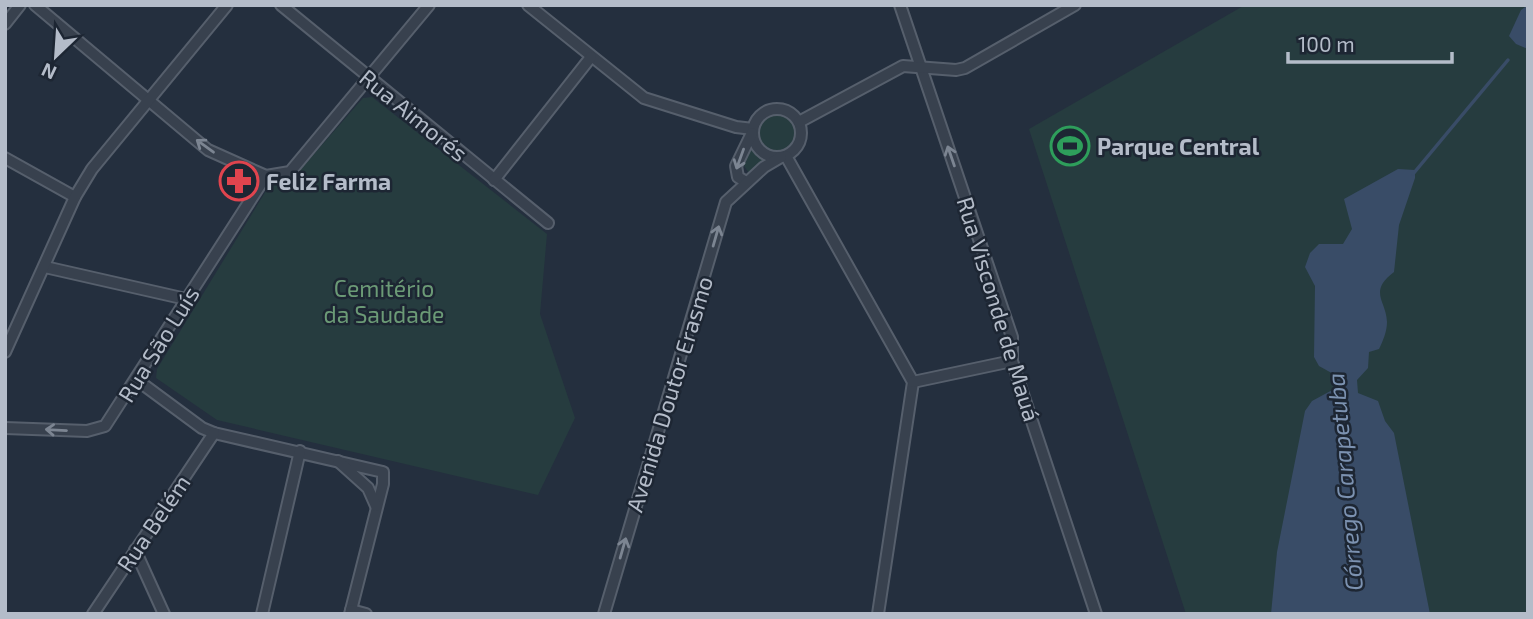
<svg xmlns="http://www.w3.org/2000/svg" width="1533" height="619" viewBox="0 0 1533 619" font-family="'Exo 2',sans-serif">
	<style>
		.green { fill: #263c3f }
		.water { fill: #394c67 }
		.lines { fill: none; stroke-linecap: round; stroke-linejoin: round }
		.stream { stroke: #394c67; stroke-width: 3.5 }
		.minor-casing { stroke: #565f6c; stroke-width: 14 }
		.minor { stroke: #38414e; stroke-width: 10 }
		.oneway { stroke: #7c8592 }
		.labels { text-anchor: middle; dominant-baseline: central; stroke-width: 5; stroke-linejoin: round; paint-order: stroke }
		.street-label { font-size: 23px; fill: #b4bcc9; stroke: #1d2633 }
		.poi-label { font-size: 23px; font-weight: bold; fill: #b4bcc9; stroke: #1d2633; text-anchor: start }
		.park-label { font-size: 23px; fill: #6b9a76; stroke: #1d2633 }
		.water-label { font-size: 24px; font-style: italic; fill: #7c92b1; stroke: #1d2633 }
	</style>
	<rect width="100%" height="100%" fill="#242f3e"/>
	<!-- green -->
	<g class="green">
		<polygon points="1245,5 1528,5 1528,614 1186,614 1029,129"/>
		<polygon points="372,97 547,234 540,314 575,418 538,495 217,420 156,378 157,369 269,186 294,177 363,98"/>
		<circle cx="777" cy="133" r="18"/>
		<polygon points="752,146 755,154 765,159 749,173 744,166"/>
	</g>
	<!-- water -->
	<g class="water">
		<polygon points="1528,5 1528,49 1516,44 1509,36 1521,10"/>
		<path d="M1398 169 1415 170V178L1399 225 1394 272C1368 292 1386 300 1387 322 1387 331 1383 341 1379 349L1369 352 1368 368 1357 380 1358 393 1378 401 1385 421 1394 433 1430 614H1271L1277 552 1305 411 1312 401 1336 388 1337 376 1319 366 1314 357 1315 286 1305 267 1310 253 1319 244H1343L1352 229 1344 199Z"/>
	</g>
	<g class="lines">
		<!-- stream -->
		<polyline class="stream" points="1413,174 1508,60"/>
		<defs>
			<g id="minor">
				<polyline points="35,5 208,150 266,176 290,172 429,5"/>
				<polyline points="281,5 548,223"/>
				<polyline points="528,5 644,98 736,127 753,129"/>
				<polyline points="900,5 1012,337 1012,361 1096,614"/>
				<polyline points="5,24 20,5"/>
				<circle cx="777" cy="133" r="24"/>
				<polyline points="799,122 903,66 956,70 965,68 1075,5"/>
				<polyline points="786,156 913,382 878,614"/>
				<polyline points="5,158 75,197"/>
				<polyline points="494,180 591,57"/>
				<polyline points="746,182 738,177 736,166 752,133"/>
				<polyline points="45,267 186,299"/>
				<polyline points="5,352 75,197 92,169 227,5"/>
				<polyline points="137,380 202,428 214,433 383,472 383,484 350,614"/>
				<polyline points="913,382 1012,361"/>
				<polyline points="5,428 87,431 105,426 266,176"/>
				<polyline points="338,461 368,488 376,506"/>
				<polyline points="135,550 164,614"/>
				<polyline points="351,610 366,614"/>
				<polyline points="93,614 214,433"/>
				<polyline points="262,614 300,451"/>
				<polyline points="604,614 726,202 764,167 781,157"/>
			</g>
		</defs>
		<!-- minor casing -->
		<use href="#minor" class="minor-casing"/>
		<!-- minor -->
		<use href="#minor" class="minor"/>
	</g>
	<!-- one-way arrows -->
	<defs><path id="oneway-shaft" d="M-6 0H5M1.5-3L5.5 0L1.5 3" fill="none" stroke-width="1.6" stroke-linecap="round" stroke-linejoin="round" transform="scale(1.75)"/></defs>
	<g class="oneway">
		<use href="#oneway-shaft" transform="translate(205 146) rotate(-144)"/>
		<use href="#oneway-shaft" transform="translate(951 156) rotate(-109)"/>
		<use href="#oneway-shaft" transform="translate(740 159) rotate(110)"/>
		<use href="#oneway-shaft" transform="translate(716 236) rotate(-74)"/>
		<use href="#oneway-shaft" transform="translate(56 430) rotate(-177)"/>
		<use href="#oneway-shaft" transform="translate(623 548) rotate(-74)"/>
	</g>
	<!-- icons -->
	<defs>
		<symbol id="stadium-ring" viewBox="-11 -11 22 22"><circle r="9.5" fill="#1d2633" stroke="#2e9e5b" stroke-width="1.5"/><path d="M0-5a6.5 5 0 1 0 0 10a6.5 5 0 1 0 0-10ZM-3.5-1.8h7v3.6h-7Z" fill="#2e9e5b"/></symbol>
		<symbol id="pharmacy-ring" viewBox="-11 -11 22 22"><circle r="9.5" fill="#1d2633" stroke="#e0444e" stroke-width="1.5"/><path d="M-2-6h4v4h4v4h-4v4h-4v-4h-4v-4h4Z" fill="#e0444e"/></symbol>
	</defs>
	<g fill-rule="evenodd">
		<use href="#stadium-ring" x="1048" y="124" width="44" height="44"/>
		<use href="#pharmacy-ring" x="217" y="159" width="44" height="44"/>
	</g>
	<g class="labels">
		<!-- street labels -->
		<g class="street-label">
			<text transform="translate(414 115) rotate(39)">Rua Aimorés</text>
			<text transform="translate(999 309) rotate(73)">Rua Visconde de Mauá</text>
			<text transform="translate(158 344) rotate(-58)">Rua São Luís</text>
			<text transform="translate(669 394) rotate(-73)">Avenida Doutor Erasmo</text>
			<text transform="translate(153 523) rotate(-56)">Rua Belém</text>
		</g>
		<!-- poi labels -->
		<g class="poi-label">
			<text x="1097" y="146">Parque Central</text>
			<text x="266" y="181">Feliz Farma</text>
		</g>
		<!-- park labels -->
		<g class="park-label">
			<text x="384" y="288">Cemitério<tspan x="384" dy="26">da Saudade</tspan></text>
		</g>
		<!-- water labels -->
		<g class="water-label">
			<text transform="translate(1344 482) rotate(-95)">Córrego Carapetuba</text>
		</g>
	</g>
	<!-- border -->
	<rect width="1533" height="619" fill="none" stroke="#b4bcc9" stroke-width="14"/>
	<!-- north arrow -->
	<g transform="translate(56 56) rotate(205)" stroke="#1d2633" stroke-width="5" paint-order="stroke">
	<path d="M0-5L12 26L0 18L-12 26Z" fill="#b4bcc9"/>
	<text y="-10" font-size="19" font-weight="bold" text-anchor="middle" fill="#b4bcc9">N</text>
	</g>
	<!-- scale -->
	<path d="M1288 52v10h164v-10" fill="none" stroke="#b4bcc9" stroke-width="3.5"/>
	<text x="1298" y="52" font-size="21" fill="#b4bcc9" stroke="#1d2633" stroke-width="5" paint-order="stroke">100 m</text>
</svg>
